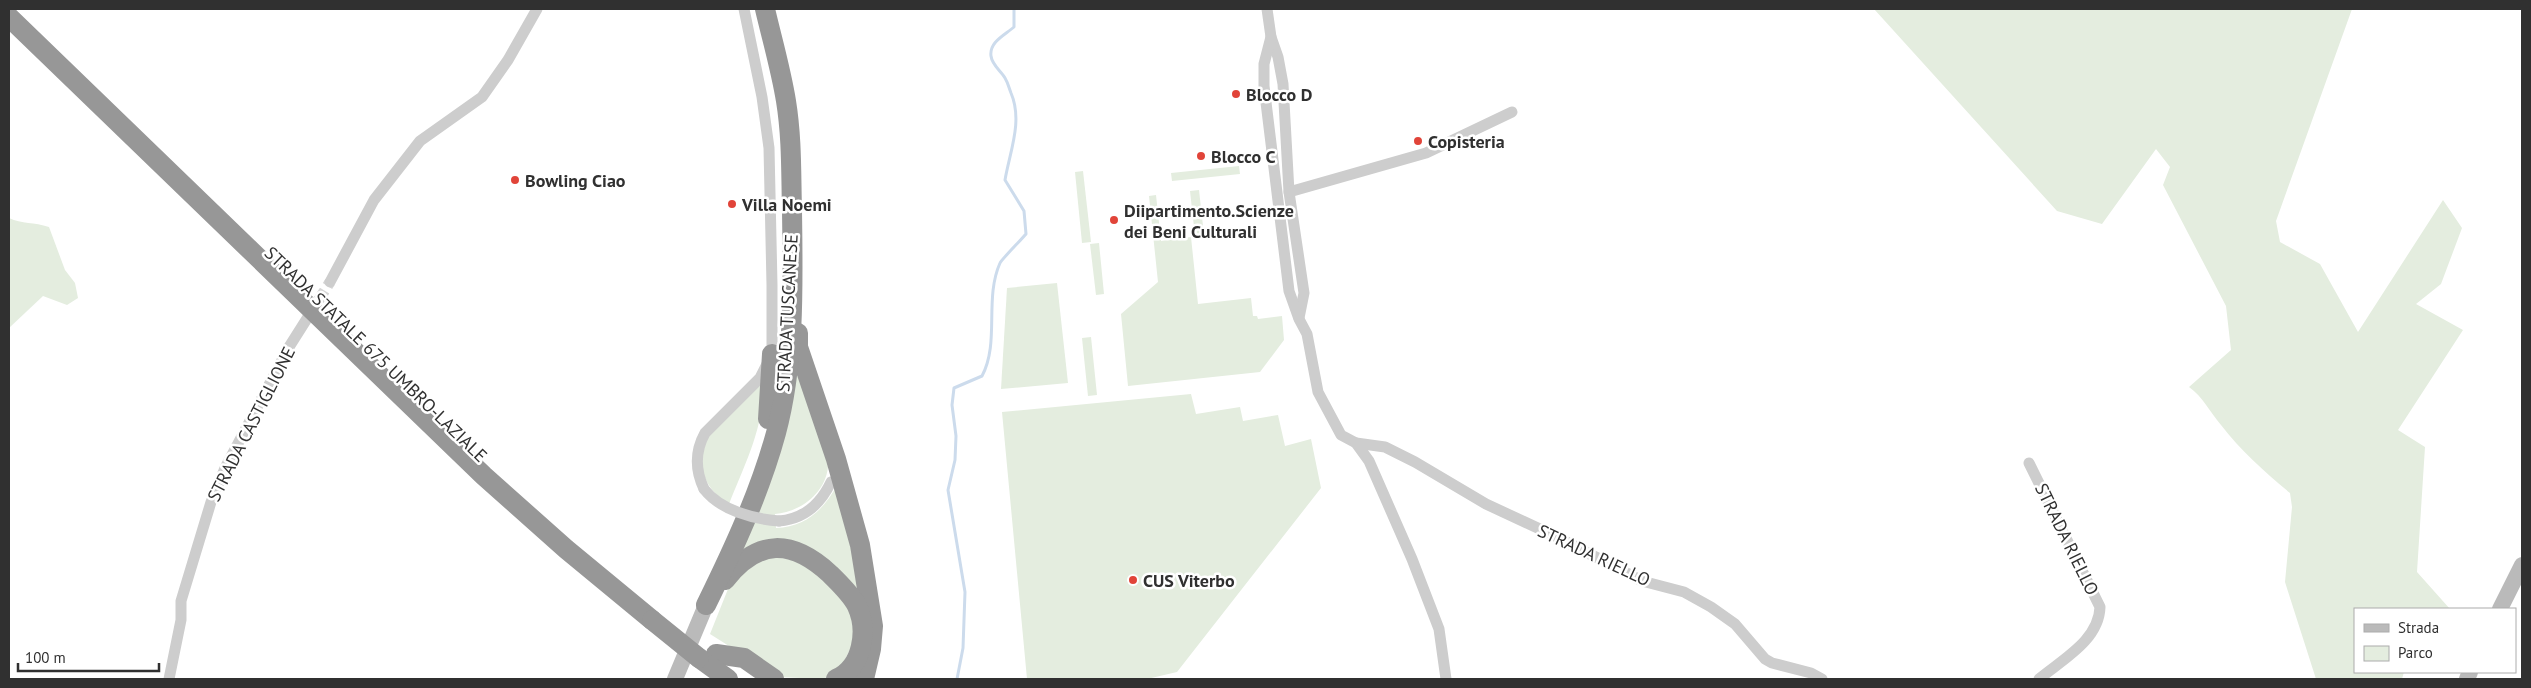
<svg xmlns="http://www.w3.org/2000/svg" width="2531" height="688" viewBox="0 0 2531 688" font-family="'PT Sans',sans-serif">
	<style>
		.green { fill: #e4eddf }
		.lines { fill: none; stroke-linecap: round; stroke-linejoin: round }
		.stream { stroke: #ccdbec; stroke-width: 3 }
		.street-tunnel { stroke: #d6d6d6; stroke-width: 11; stroke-dasharray: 11 5.5; stroke-linecap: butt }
		.street { stroke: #cdcdcd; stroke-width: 11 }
		.secondary { stroke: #bababa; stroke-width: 16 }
		.highway { stroke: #979797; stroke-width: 20 }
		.street-bridge { stroke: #cdcdcd; stroke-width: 11 }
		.highway-bridge { stroke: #979797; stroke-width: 20 }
		.poi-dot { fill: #e14439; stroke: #fff; stroke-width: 2 }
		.labels { text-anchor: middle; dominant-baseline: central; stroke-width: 5; stroke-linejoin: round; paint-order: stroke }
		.poi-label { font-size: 18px; font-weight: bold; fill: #303030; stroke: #fff; text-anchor: start }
		.street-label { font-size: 18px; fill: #303030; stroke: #fff }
	</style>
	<rect width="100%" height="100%" fill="#fff"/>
	<!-- green -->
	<g class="green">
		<path d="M1874 9H2352L2276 221 2280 242 2320 264 2358 332 2443 200 2462 228 2441 284 2416 304 2463 330 2398 430 2425 447 2417 572 2450 609H2355V672H2404L2402 679H2316L2285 582 2292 507 2290 493C2265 472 2241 451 2221 425 2210 412 2203 397 2189 387L2231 350 2226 306 2163 185 2170 167 2156 149 2102 224 2057 211Z"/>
		<polygon points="1239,166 1240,174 1172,181 1171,173"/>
		<polygon points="1083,171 1091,242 1082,243 1075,172"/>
		<polygon points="1199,190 1204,235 1195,236 1190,191"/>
		<polygon points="1156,195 1161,241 1191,237 1198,304 1251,298 1253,316 1257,316 1258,319 1282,316 1284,340 1260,372 1128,386 1121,314 1158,282 1149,196"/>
		<path d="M9 218C22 224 34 222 49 227L65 270 75 283 78 298 67 305 43 296 9 328Z"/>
		<polygon points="1099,243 1104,294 1096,295 1090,244"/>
		<polygon points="1057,283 1068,383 1001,389 1007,288"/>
		<polygon points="1091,337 1097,395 1088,396 1082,338"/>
		<path d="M796 373C803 387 829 454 828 467 825 494 800 512 775 514L776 528C805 527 824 510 837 485L863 603 812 553 737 560Z"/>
		<path d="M759 385H762C766 424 743 468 729 504 705 490 692 461 709 435 717 422 747 397 759 385Z"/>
		<polygon points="1191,394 1196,414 1240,407 1243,421 1278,415 1285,446 1311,439 1321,488 1177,672 1147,679 1027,679 1002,412"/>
		<polygon points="773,556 806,563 854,611 856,637 839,672 823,679 778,677 710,634 732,579 738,571"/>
	</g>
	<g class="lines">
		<!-- stream -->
		<path class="stream" d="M957 679 963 648 965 592 948 490 955 460 956 436 952 405 954 388 982 376C1000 342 984 299 1000 263 1001 260 1021 240 1026 234L1024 211 1005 180C1010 151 1023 121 1011 93 1009 88 1008 83 1005 78 1001 71 992 65 991 56 989 42 1005 35 1014 27V9"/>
		<!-- street-tunnel -->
		<polyline class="street-tunnel" points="310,314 330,282"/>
		<!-- street -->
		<g class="street">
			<polyline points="1267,9 1271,37 1278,57 1283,84 1289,192 1304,293 1299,318"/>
			<polyline points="1271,37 1264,64 1264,86 1289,291 1299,319 1307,334 1318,392 1341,435 1356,443 1369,461 1412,559 1439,629 1446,679"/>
			<polyline points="1289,192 1426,153 1512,112"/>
			<polyline points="330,282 374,200 420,141 482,97 508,60 537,9"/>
			<polyline points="1356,443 1385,447 1415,462 1486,504 1557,537 1642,581 1684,592 1711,607 1735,624 1765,659 1772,663 1811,673 1822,679"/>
			<path d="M2029 463 2100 607C2099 640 2063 659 2039 679"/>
			<path d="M704 489C695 470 695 451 705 433L760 378 772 354V285L769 148 762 97 744 9"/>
			<path d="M779 521C804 519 820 505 831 482"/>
			<polyline points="169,679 181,620 181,601 211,502 225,468 289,347 308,317"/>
		</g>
		<!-- secondary -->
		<g class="secondary">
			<polyline points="2500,609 2522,565"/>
			<polyline points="675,679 706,605"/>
			<polyline points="2467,679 2470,672"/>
		</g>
		<!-- highway -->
		<g class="highway">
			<polyline points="9,17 484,476 566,549 652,620"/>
			<polyline points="798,333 798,347 836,459 860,545 873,626 871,649 864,679"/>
			<polyline points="768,419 772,354"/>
			<path d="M725 580C758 538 792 539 830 574 839 583 851 594 857 606 868 630 863 667 836 679"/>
			<path d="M706 605C733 550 760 492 776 433 795 362 793 284 792 211 791 174 792 138 786 101 781 70 772 39 765 9"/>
			<polyline points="716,654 744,658 774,679"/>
			<polyline points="699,658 728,679"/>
		</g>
		<!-- street-bridge -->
		<path class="street-bridge" d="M704 489C720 510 753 519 779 521"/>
		<!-- highway-bridge -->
		<polyline class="highway-bridge" points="652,620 699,658"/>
	</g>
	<!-- markers -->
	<g class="poi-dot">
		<circle cx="1236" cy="94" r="5"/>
		<circle cx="1418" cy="141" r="5"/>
		<circle cx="1201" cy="156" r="5"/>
		<circle cx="515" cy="180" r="5"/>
		<circle cx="732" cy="204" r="5"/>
		<circle cx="1114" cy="220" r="5"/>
		<circle cx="1133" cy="580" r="5"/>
	</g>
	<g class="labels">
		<!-- poi labels -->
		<g class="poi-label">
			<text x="1246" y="94">Blocco D</text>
			<text x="1428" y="141">Copisteria</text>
			<text x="1211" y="156">Blocco C</text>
			<text x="525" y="180">Bowling Ciao</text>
			<text x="742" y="204">Villa Noemi</text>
			<text x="1124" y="210">Diipartimento.Scienze<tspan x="1124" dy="21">dei Beni Culturali</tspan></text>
			<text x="1143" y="580">CUS Viterbo</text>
		</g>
		<!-- street labels -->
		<g class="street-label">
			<text transform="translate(787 313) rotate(-87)">STRADA TUSCANESE</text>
			<text transform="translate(376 354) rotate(44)">STRADA STATALE 675 UMBRO-LAZIALE</text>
			<text transform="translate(251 424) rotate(-63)">STRADA CASTIGLIONE</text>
			<text transform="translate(2067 539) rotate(64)">STRADA RIELLO</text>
			<text transform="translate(1594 555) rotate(25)">STRADA RIELLO</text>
		</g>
	</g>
	<!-- border -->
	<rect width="2531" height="688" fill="none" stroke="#303030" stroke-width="20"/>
	<!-- legend -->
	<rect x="2354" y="608" width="162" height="65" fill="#ffffff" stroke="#acacac"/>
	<rect x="2364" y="624" width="25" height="8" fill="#bababa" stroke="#acacac"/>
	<text x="2398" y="633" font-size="15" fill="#303030">Strada</text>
	<rect x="2364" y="646" width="25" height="15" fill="#e4eddf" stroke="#acacac"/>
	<text x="2398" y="658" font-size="15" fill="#303030">Parco</text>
	<!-- scale -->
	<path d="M18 663v8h141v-8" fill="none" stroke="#303030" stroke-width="2.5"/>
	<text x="25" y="663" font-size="15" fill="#303030" stroke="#ffffff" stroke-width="4" paint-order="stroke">100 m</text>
</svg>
